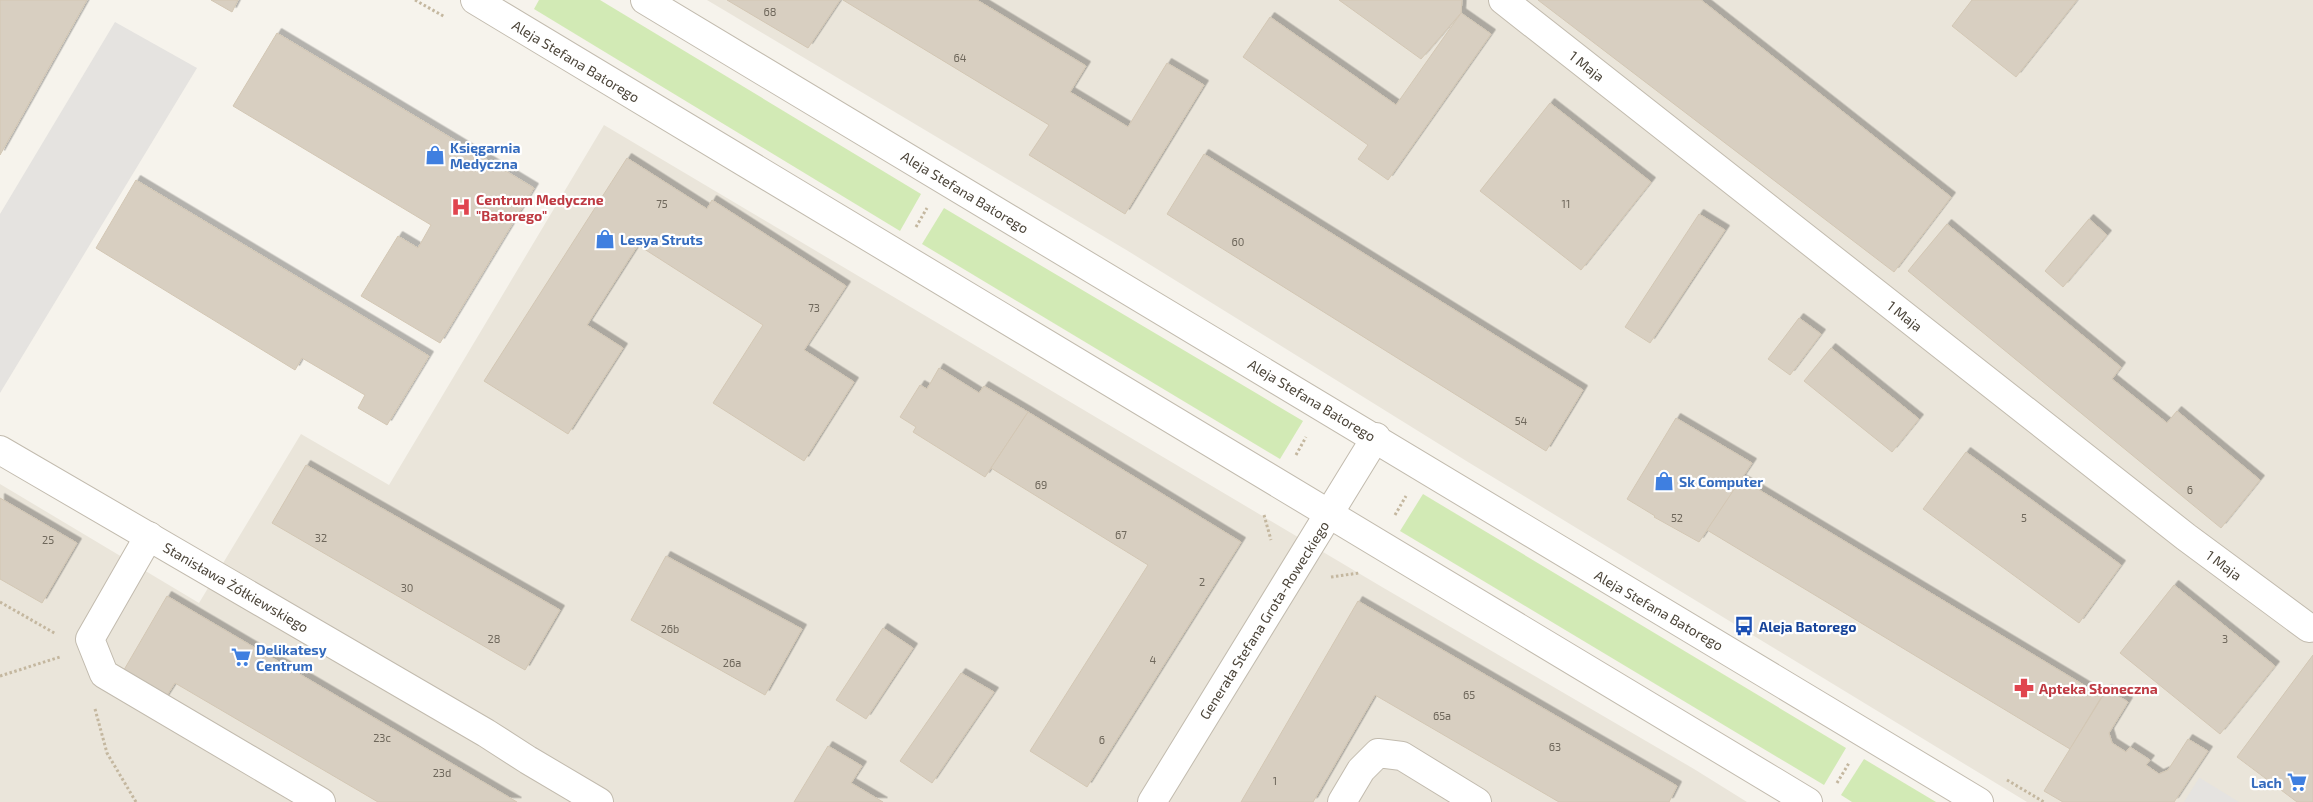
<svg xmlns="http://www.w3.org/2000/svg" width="2313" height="802" viewBox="0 0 2313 802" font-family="'Exo 2',sans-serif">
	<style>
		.residential { fill: #eae5da }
		.green { fill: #d2eab5 }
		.parking { fill: #e5e3e0 }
		.building { fill: #d8cfc1; stroke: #d3c7b4; filter: url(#shadow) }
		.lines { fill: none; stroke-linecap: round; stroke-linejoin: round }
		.minor-casing { stroke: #c2bbae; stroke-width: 30 }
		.path { stroke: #c4b79f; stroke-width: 3; stroke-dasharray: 2.5 2.5; stroke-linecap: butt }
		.minor { stroke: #fff; stroke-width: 28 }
		.labels { text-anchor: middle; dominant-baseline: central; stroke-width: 4.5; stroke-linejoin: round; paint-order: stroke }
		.number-label { font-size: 11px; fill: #6e675b }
		.street-label { font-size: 14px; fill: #4b4439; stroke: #fff }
		.shop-label { font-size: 14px; font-weight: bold; fill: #366cbe; stroke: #fff; text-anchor: start }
		.health-label { font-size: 14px; font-weight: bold; fill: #be3a42; stroke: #fff; text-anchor: start }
		.transit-label { font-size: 14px; font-weight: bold; fill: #164399; stroke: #fff; text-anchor: start }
	</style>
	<defs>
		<filter id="shadow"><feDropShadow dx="4.5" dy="-4.5" stdDeviation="0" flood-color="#0004"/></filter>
	</defs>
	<rect width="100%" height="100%" fill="#f6f3ec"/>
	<!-- residential -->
	<g class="residential">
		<polygon points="707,0 2313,0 2313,802 2027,802 1468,462 1128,251"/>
		<polygon points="604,125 1382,587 1694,769 1747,802 0,802 0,484 199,603 301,434 389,485"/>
	</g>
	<!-- green -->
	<g class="green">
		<polygon points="539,0 600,0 921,194 900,231 534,9"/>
		<polygon points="944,208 1303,421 1280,459 922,244"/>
		<polygon points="1423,494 1846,748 1824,785 1400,531"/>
		<polygon points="1864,759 1936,802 1852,802 1841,795"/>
	</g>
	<!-- parking -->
	<g class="parking">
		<polygon points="115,22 197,68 0,393 0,214"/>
		<polygon points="2199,778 2200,778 2239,802 2184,802"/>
	</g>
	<!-- building -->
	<g class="building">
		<polygon points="0,0 87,0 0,155"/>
		<polygon points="211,0 238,0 232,12"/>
		<polygon points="727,0 840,0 808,48"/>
		<polygon points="843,0 977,0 1086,66 1070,92 1128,127 1167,63 1204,85 1125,214 1029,155 1049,125"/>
		<polygon points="1339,0 1462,0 1461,13 1421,59"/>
		<polygon points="1538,0 1701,0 1951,197 1894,272"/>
		<polygon points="1972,0 2077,0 2016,77 1952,26"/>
		<polygon points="1461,13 1491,34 1388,180 1358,159 1368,145 1243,57 1270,17 1396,105"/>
		<polygon points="277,33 534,188 440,343 361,296 398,236 418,248 431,225 233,106"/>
		<polygon points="1550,103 1651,182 1581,270 1480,191"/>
		<polygon points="1204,154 1583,390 1546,451 1167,214"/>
		<polygon points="627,158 707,209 712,200 846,286 804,350 854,382 804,461 713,403 763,325 638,245 587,325 623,348 568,434 484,381"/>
		<polygon points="136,180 429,356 387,425 358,408 365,395 302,358 295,370 96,248"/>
		<polygon points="1699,214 1725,230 1650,343 1625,327"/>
		<polygon points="2089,219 2107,235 2063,287 2045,271"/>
		<polygon points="1947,224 2121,367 2112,379 2167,423 2177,411 2260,480 2221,528 1908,271"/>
		<polygon points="1799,318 1821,334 1790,375 1768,359"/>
		<polygon points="1831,348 1919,419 1892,452 1804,381"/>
		<polygon points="939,368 979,393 984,386 1028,412 985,477 913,432 916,427 900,417 920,385 927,389"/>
		<polygon points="1028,412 1241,542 1087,787 1030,751 1148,565 991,468"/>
		<polygon points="1676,418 1752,463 1699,542 1654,517 1655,516 1627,499"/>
		<polygon points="1966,452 2121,565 2079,623 1923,509"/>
		<polygon points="306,465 560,610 525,670 272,523"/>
		<polygon points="1741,479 2102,696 2070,749 1707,530"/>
		<polygon points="0,498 77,543 42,603 0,579"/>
		<polygon points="666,556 802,629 765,695 631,620"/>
		<polygon points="2174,585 2275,666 2220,734 2120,653"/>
		<polygon points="167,596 517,802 378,802 175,683 164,700 121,675"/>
		<polygon points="1358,601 1677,786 1669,802 1559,802 1375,695 1313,802 1241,802"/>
		<polygon points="883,628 913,648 866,719 836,700"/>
		<polygon points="2313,655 2313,802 2297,802 2237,757"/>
		<polygon points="961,673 994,692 932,783 900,761"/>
		<polygon points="2107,689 2128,702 2109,733 2112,743 2126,752 2130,747 2150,760 2146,765 2159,774 2168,770 2188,739 2208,751 2174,802 2063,802 2044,791"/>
		<polygon points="828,746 862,766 851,783 883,802 794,802"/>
	</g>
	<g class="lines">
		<defs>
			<g id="minor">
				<polyline points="475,0 1808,802"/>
				<polyline points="645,0 1979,802"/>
				<polyline points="1503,0 2186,537 2309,628"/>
				<polyline points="0,450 486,733 528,760 599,802"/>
				<polyline points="149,536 90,639 104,674 321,802"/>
				<polyline points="1152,802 1376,437"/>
				<polyline points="1342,802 1361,770 1378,753 1402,756 1477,802"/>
			</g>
		</defs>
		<!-- minor casing -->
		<use href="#minor" class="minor-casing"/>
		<!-- path -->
		<g class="path">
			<polyline points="415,0 445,17"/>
			<polyline points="916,227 927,208"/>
			<polyline points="1296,455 1306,437"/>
			<polyline points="1264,515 1271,540"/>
			<polyline points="1395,515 1406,496"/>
			<polyline points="1331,577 1359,573"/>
			<polyline points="0,602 56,634"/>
			<polyline points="0,676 60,657"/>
			<polyline points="95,709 107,753 136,802"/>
			<polyline points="2007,780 2044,802"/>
			<polyline points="1837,783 1849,763"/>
		</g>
		<!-- minor -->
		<use href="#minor" class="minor"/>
	</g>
	<!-- icons -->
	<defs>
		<symbol id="shop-bare" viewBox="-9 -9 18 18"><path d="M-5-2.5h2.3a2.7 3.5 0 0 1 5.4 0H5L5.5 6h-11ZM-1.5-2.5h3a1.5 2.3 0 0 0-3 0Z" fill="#3f7fe0" stroke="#fff" stroke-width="2.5" paint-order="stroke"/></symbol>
		<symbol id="hospital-bare" viewBox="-9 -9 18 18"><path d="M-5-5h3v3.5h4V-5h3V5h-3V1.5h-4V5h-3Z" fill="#e0444e" stroke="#fff" stroke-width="2.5" paint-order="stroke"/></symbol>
		<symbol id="bus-bare" viewBox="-9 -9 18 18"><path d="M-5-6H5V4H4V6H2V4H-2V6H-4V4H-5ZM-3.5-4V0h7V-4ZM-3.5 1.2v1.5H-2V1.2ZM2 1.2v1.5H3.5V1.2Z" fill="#1a4fb4" stroke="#fff" stroke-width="2.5" paint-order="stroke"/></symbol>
		<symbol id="supermarket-bare" viewBox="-9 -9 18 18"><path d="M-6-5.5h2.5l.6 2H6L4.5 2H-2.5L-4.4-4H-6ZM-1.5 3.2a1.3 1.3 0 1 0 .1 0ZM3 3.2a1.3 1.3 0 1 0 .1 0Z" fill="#3f7fe0" stroke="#fff" stroke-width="2.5" paint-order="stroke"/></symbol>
		<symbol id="pharmacy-bare" viewBox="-9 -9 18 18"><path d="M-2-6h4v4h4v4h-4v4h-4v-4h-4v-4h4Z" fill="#e0444e" stroke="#fff" stroke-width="2.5" paint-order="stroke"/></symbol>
	</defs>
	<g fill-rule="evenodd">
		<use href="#shop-bare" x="421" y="141" width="28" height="28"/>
		<use href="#hospital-bare" x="447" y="193" width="28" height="28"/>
		<use href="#shop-bare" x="591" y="225" width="28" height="28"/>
		<use href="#shop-bare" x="1650" y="467" width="28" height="28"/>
		<use href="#bus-bare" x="1730" y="612" width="28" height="28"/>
		<use href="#supermarket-bare" x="227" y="643" width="28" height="28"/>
		<use href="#pharmacy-bare" x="2010" y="674" width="28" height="28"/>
		<use href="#supermarket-bare" x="2283" y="768" width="28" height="28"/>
	</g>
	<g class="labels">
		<!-- number labels -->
		<g class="number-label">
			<text x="770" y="11">68</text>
			<text x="960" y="57">64</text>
			<text x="662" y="203">75</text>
			<text x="1566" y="203">11</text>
			<text x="1238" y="241">60</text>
			<text x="814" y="307">73</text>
			<text x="1521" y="420">54</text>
			<text x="1041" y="484">69</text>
			<text x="2190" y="489">6</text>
			<text x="1677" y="517">52</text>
			<text x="2024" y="517">5</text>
			<text x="1121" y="534">67</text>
			<text x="321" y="537">32</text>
			<text x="48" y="539">25</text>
			<text x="1202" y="581">2</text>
			<text x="407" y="587">30</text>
			<text x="670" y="628">26b</text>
			<text x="494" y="638">28</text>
			<text x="2225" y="638">3</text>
			<text x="1153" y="659">4</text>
			<text x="732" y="662">26a</text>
			<text x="1469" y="694">65</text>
			<text x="1442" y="715">65a</text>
			<text x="382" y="737">23c</text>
			<text x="1102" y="739">6</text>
			<text x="1555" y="746">63</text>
			<text x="442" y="772">23d</text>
			<text x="1275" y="780">1</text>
		</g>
		<!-- street labels -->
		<g class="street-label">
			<text transform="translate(576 61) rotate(31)">Aleja Stefana Batorego</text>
			<text transform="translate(1587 66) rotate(38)">1 Maja</text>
			<text transform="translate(965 192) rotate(31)">Aleja Stefana Batorego</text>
			<text transform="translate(1905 316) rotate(38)">1 Maja</text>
			<text transform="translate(1312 400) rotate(31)">Aleja Stefana Batorego</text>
			<text transform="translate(2224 565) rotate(36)">1 Maja</text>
			<text transform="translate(236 587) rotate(30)">Stanisława Żółkiewskiego</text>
			<text transform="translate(1659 610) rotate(30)">Aleja Stefana Batorego</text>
			<text transform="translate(1264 620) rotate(-58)">Generała Stefana Grota-Roweckiego</text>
		</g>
		<!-- shop labels -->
		<g class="shop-label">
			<text x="450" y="147">Księgarnia<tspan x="450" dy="16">Medyczna</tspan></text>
			<text x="620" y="239">Lesya Struts</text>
			<text x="1679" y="481">Sk Computer</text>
			<text x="256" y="649">Delikatesy<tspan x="256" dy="16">Centrum</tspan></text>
			<text x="2282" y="782" text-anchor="end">Lach</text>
		</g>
		<!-- health labels -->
		<g class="health-label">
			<text x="476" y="199">Centrum Medyczne<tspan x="476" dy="16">"Batorego"</tspan></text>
			<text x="2039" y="688">Apteka Słoneczna</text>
		</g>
		<!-- transit labels -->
		<g class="transit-label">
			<text x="1759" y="626">Aleja Batorego</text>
		</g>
	</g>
</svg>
